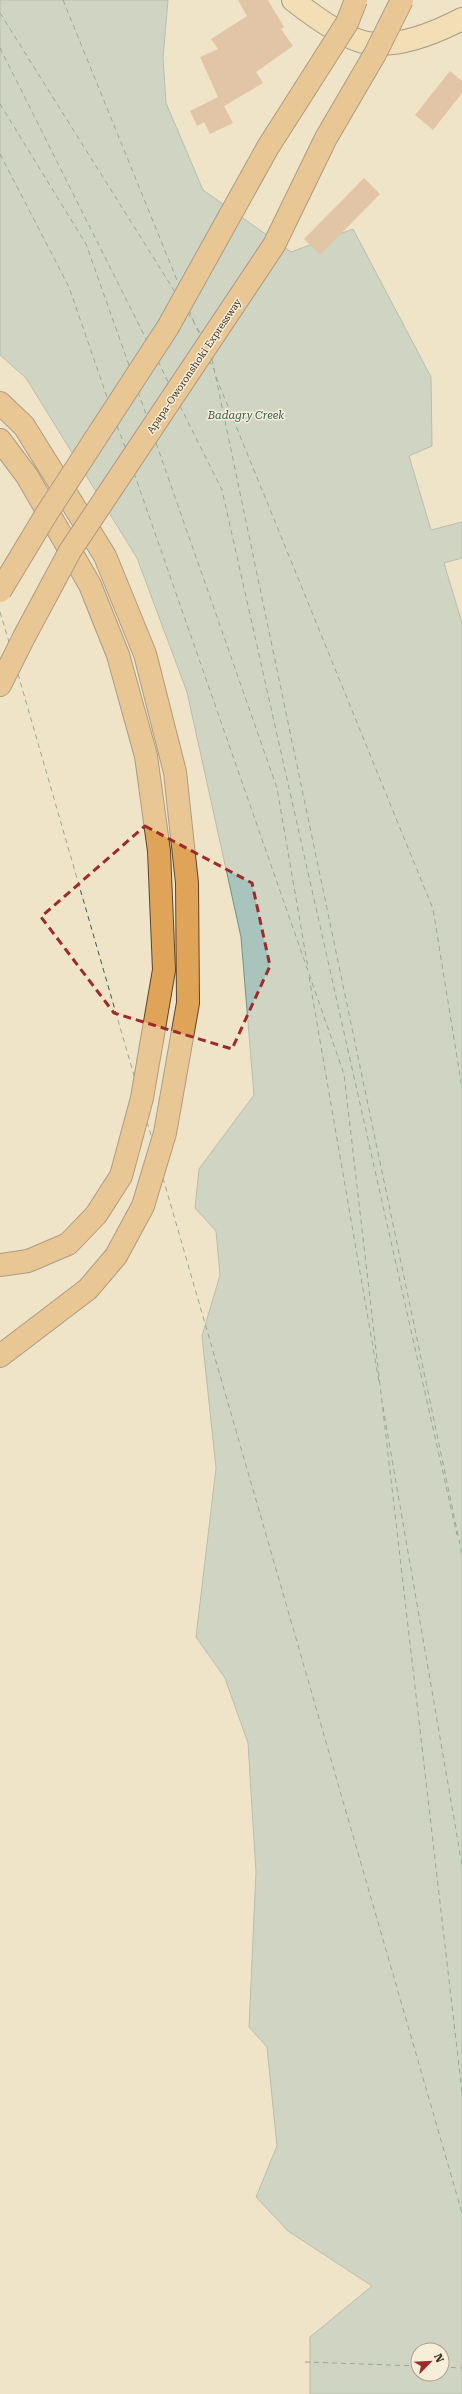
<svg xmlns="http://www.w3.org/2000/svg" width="462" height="2394" viewBox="0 0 462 2394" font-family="'Roboto Serif',serif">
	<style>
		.water { fill: #a9c4bc; stroke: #6f938a; fill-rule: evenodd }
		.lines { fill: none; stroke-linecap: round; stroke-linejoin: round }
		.ferry { stroke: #2f5d5a; stroke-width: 1; stroke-dasharray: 5 4; stroke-linecap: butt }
		.building { fill: #cf9f7d }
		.primary-casing { stroke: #5b4430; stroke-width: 24 }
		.highway-casing { stroke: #5b4430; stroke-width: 24 }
		.primary { stroke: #f3d9a0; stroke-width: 22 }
		.highway { stroke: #e0a458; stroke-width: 22 }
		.highway-bridge-casing { stroke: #5b4430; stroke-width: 24; stroke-linecap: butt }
		.highway-bridge { stroke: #e0a458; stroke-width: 22 }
		.marked { fill: none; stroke: #9e2a2b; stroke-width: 3; stroke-dasharray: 8 5; stroke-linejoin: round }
		.labels { text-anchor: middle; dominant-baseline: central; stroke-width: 3; stroke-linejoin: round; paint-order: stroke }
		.street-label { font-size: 10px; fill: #3d2e20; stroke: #f7eed8 }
		.water-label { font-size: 11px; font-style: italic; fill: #2f5d5a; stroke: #f7eed8 }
	</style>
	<rect width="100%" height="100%" fill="#f0e4c8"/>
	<!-- water -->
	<path class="water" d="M0 0H168L163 58 166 103 203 190 291 252 353 229 431 377 432 446 409 456 431 530 462 522V558L444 563 462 623V2394H310V2337L372 2286 288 2231 256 2197 277 2146 267 2047 249 2027 256 1872 248 1743 225 1678 196 1637 216 1468 202 1336 220 1275 216 1231 195 1208 199 1169 254 1095 241 937 187 692 137 558 26 378 0 355ZM418 2350H442V2374H418Z"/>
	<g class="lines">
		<!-- ferry -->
		<g class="ferry">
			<polyline points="63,0 179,285"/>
			<polyline points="0,13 175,292"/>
			<polyline points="0,48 147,341"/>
			<polyline points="0,104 86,244 130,368"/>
			<polyline points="0,154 69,287 108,400"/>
			<polyline points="189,310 194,322"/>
			<polyline points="188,313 201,334"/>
			<polyline points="197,328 200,337"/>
			<polyline points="212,359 462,1554"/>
			<polyline points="209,360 214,370"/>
			<polyline points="158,361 169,384"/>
			<polyline points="216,377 433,909 462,1088"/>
			<polyline points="138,392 147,417"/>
			<polyline points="180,406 222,490 457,1535"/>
			<polyline points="117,426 126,449"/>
			<polyline points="156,443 277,788 308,968"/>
			<polyline points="134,473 344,1074 462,2092"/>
			<polyline points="0,612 9,642"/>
			<polyline points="18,674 135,1079"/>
			<polyline points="309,977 379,1382"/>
			<polyline points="147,1122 152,1138"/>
			<polyline points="163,1178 462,2213"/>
			<polyline points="383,1407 462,1865"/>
			<polyline points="305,2362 418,2366"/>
			<polyline points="442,2367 462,2368"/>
		</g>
	</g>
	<!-- building -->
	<g class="building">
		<polygon points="238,0 268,0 284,27 281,29 293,46 256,72 263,83 224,106 233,123 210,134 204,122 197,126 190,111 218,97 200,57 218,49 211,39 247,16"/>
		<polygon points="450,71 462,81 462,93 433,130 415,115"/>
		<polygon points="364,178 380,194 320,255 304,239"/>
	</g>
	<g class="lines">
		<defs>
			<path id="primary" d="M293 0C312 15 344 39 368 43 399 48 435 33 462 19"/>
			<g id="highway">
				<polyline points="0,403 24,426 105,556 145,654 175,772 187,883 188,1003 165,1133 143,1206 116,1256 88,1289 0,1356"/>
				<polyline points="0,440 27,476 90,585 118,655 146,756 159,851 164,970 142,1098 121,1176 96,1215 68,1244 28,1261 0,1265"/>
				<polyline points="0,685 24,637"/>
			</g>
		</defs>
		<!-- primary casing -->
		<use href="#primary" class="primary-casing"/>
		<!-- highway casing -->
		<use href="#highway" class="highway-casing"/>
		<!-- primary -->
		<use href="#primary" class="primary"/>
		<!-- highway -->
		<use href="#highway" class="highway"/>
		<defs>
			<g id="highway-bridge">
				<polyline points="0,591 47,513 168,327 268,147 347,23 356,0"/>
				<polyline points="24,637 70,551 274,245 326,138 375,54 402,0"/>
			</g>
		</defs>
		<!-- highway-bridge casing -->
		<use href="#highway-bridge" class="highway-bridge-casing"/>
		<!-- highway-bridge -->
		<use href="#highway-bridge" class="highway-bridge"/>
	</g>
	<!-- marked area -->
	<path d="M0 0H462V2394H0ZM145 826 252 883 270 966 232 1049 114 1013 41 917Z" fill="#f0e4c8" fill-opacity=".55" fill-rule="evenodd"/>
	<path class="marked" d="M145 826 252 883 270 966 232 1049 114 1013 41 917Z"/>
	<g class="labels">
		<!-- street labels -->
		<g class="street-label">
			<text transform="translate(194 366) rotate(-56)">Apapa-Oworonshoki Expressway</text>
		</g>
		<!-- water labels -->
		<g class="water-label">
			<text x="246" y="415">Badagry Creek</text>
		</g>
	</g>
	<!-- north arrow -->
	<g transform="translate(430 2362) rotate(66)"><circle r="19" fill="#f7eed8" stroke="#ada18e"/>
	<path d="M0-3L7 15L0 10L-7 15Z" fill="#9e2a2b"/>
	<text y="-6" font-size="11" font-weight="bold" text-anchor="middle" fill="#3d2e20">N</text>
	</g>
</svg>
